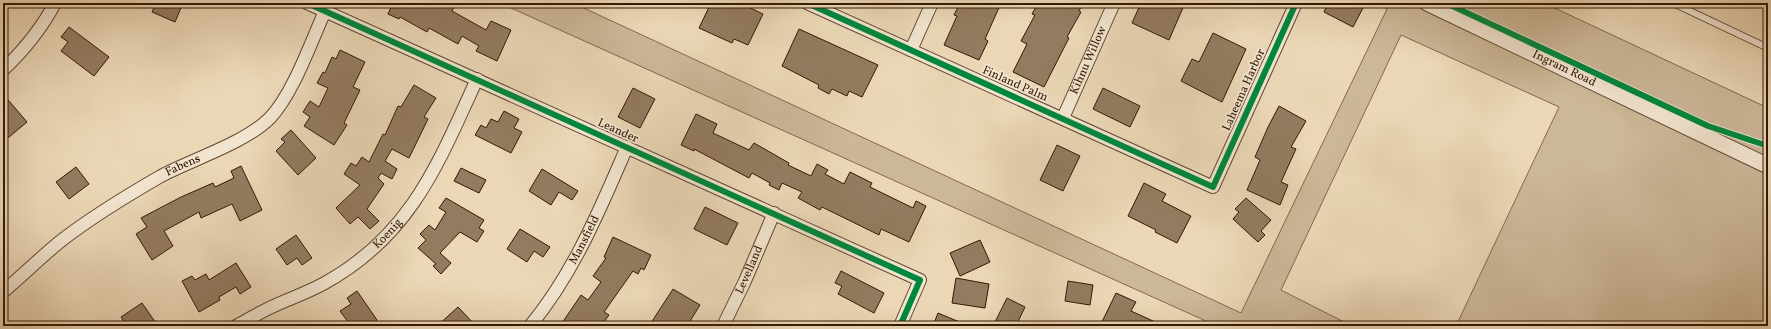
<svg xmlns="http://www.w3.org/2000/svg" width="1771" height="329" viewBox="0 0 1771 329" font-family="Vollkorn,serif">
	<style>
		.green { fill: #ccb798; stroke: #80684e }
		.building { fill: #937b61; stroke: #331804 }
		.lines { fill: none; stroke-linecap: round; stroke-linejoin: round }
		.service-casing { stroke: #614830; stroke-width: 8 }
		.minor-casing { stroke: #614830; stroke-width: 14 }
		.tertiary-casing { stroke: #614830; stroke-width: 17 }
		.service { stroke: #f2e5d0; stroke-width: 6 }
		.minor { stroke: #f2e5d0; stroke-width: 12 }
		.tertiary { stroke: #f2e5d0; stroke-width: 15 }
		.cycleway-casing { stroke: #f2e5d0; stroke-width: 8 }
		.cycleway { stroke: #00873e; stroke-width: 6 }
		.labels { text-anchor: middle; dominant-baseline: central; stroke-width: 3.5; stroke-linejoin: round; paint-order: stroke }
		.street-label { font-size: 12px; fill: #331804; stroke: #f2e5d0 }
	</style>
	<rect width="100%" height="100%" fill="#ebd7b6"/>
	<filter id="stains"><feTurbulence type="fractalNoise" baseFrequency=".005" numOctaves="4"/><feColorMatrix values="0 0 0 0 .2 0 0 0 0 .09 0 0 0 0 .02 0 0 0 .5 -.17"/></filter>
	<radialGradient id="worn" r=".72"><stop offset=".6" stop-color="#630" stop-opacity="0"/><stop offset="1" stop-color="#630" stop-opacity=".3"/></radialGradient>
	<!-- green -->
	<polygon class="green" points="500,3 573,3 1241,313 1387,9 1378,3 1544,3 1768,108 1768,326 1456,326 1559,107 1401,35 1281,290 1352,326 1217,326"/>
	<!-- building -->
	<g class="building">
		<polygon points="156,3 183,3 175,22 152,12"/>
		<polygon points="393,3 456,3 452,11 486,30 491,21 511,30 497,61 476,51 479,46 462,36 458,44 429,28 427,32 400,17 399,19 388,14"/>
		<polygon points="711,3 740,3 763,14 748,45 734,39 732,43 699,28"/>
		<polygon points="960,3 1001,3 985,39 988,41 979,60 944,45 957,16 954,15"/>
		<polygon points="1038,3 1083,3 1079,11 1081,12 1067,37 1069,38 1044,87 1013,72 1027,44 1021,41 1035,15 1032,14"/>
		<polygon points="1141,3 1185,3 1169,40 1132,23"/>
		<polygon points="1328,3 1359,3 1364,6 1353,27 1324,12"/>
		<polygon points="69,27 109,57 94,76 61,51 68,42 61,37"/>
		<polygon points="799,29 878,65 862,97 849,91 847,96 832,89 829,94 818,88 819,85 782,66"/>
		<polygon points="1213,33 1246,49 1222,102 1181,81 1192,59 1199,62"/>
		<polygon points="340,50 365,62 353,87 360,90 344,123 347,125 334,145 304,126 310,117 303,112 310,101 319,107 328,88 317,83 323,72 325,73 332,57 336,59"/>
		<polygon points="414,85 436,98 424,117 428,119 409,158 392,149 385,161 397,169 392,179 381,173 378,178 384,184 367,209 379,221 370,229 358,217 350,224 336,208 360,185 344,174 351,163 356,166 362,157 369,162 383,134 385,135 398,106 401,107"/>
		<polygon points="633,88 655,99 640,128 618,117"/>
		<polygon points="1103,88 1140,106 1130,127 1093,109"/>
		<polygon points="3,94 27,122 3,142"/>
		<polygon points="1279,106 1306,121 1291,147 1296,149 1281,182 1288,185 1280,205 1247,190 1260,160 1255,157 1268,127"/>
		<polygon points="504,111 519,119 514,128 522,132 511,153 475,135 481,125 486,128 491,119 498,122"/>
		<polygon points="696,114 717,124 713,133 749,150 754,143 789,163 788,165 811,176 817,164 828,170 825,174 844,184 850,172 872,183 870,187 913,208 916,201 926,206 909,242 881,229 879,235 822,207 820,210 798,198 802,192 782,183 779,190 769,185 770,183 752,173 749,178 694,149 694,151 681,145"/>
		<polygon points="291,130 316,158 298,175 276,151 285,142 281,139"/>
		<polygon points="1057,145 1080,156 1063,191 1040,180"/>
		<polygon points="241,166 262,210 240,221 232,204 201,218 199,212 164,231 173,246 152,260 136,234 147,227 141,218 181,197 213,183 215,187 234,178 231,171"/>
		<polygon points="76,167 89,184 69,199 56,182"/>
		<polygon points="461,168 486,180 479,193 454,181"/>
		<polygon points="542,169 578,191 572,200 559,192 551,205 529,191"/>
		<polygon points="1144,183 1166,194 1162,201 1191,216 1177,243 1155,232 1156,230 1128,216"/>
		<polygon points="446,198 484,220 479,228 484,231 477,242 460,232 440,253 451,263 441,274 433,266 436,264 418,248 426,240 420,234 429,225 435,230 446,212 439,208"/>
		<polygon points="1246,198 1271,220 1261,231 1265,235 1258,242 1233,219 1239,212 1235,209"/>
		<polygon points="705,207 738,223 727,245 694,229"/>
		<polygon points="520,229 550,247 543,257 534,251 527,262 507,249"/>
		<polygon points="296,235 312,258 302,265 297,258 287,265 276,249"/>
		<polygon points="613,237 651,255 644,270 641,268 638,274 633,271 604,312 609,315 601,326 560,326 581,295 588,300 601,282 593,276 606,258 604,257"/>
		<polygon points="980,240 990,262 960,276 950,253"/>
		<polygon points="236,263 251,287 240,294 236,287 219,297 220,300 199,312 182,281 192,276 195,280 206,274 209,280"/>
		<polygon points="841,271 884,293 874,313 838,294 842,286 835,283"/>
		<polygon points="956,278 989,284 985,308 952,303"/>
		<polygon points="1068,281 1093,285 1090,305 1065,301"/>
		<polygon points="673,289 700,305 687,326 649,326"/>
		<polygon points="357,291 377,320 368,326 364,321 356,326 351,326 340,311 351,304 347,298"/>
		<polygon points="1116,293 1136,302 1131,311 1164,326 1100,326"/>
		<polygon points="1007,298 1025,307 1016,326 993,326"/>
		<polygon points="142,303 158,326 127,326 121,317"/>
		<polygon points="458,307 476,326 437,326"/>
		<polygon points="938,313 969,326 933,326"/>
	</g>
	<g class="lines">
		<defs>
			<g id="service">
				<polyline points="1673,3 1768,48"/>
				<polyline points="1460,19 1468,3"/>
			</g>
			<g id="minor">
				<polyline points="307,3 920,280 900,326"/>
				<polyline points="807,3 1213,187 1296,3"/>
				<polyline points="911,50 932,3"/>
				<path d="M3 70C24 50 42 28 55 3"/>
				<path id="s1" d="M1063 118 1114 3"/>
				<path id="s2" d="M3 292C23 275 42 256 62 240 92 217 128 195 161 176 193 159 245 143 270 118 293 94 311 42 325 11"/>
				<path id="s3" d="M236 326C249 319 262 311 276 305 292 298 308 292 323 284 411 236 438 164 477 79"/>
				<path id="s4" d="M530 326C574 273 600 209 627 147"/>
				<path id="s5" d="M723 326 745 281 774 213"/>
			</g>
			<g id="tertiary">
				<path id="s6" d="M1427 3 1768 166"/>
			</g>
		</defs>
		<!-- service casing -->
		<use href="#service" class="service-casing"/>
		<!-- minor casing -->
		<use href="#minor" class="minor-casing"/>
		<!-- tertiary casing -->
		<use href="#tertiary" class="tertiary-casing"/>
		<!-- service -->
		<use href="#service" class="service"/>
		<!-- minor -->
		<use href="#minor" class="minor"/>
		<!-- tertiary -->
		<use href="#tertiary" class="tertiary"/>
		<defs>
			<g id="cycleway">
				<polyline points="307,3 920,280 900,326"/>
				<polyline points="807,3 1213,187 1296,3"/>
				<polyline points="1446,3 1708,126 1768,146"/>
			</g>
		</defs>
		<!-- cycleway casing -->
		<use href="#cycleway" class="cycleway-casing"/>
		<!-- cycleway -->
		<use href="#cycleway" class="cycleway"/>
	</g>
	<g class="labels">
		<!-- street labels -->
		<g class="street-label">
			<text stroke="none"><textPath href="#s1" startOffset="63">Kihnu Willow</textPath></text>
			<text stroke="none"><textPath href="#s6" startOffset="152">Ingram Road</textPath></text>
			<text transform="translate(1015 84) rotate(24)">Finland Palm</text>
			<text transform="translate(1244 90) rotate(-66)">Laheema Harbor</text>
			<text transform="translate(618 131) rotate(24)">Leander</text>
			<text stroke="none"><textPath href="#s2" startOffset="221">Fabens</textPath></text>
			<text stroke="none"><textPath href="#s3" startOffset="179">Koenig</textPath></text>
			<text stroke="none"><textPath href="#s4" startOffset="102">Mansfield</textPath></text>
			<text stroke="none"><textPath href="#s5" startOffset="62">Levelland</textPath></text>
		</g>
	</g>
	<!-- margin -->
	<rect width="1771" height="329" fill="none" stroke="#ebd7b6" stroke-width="16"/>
	<rect x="4" y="4" width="1763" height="321" fill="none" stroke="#331804" stroke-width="2"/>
	<rect x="8" y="8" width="1755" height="313" fill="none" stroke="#331804"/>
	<rect width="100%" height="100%" filter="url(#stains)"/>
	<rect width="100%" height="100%" fill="url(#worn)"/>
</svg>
